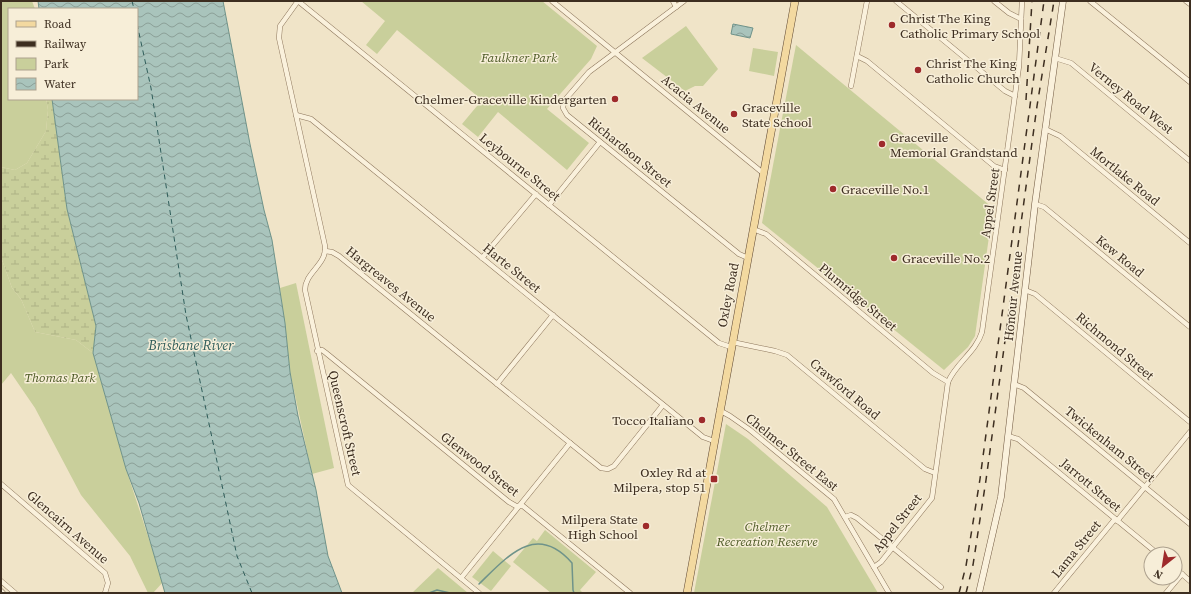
<svg xmlns="http://www.w3.org/2000/svg" width="1191" height="594" viewBox="0 0 1191 594" font-family="'Source Serif 4',serif">
	<style>
		.green { fill: #c9cf9b }
		.wetland { fill: url(#wetland-marsh) }
		.water { fill: url(#water-waves); stroke: #6f938a }
		.lines { fill: none; stroke-linecap: round; stroke-linejoin: round }
		.stream { stroke: #6f938a; stroke-width: 1.5 }
		.ferry { stroke: #2f5d5a; stroke-width: 1; stroke-dasharray: 5 4; stroke-linecap: butt }
		.minor-casing { stroke: #8d765c; stroke-width: 5.5 }
		.secondary-casing { stroke: #6f573f; stroke-width: 7 }
		.primary-casing { stroke: #5b4430; stroke-width: 8 }
		.minor { stroke: #faf1dc; stroke-width: 4.5 }
		.secondary { stroke: #faf1dc; stroke-width: 6 }
		.primary { stroke: #f3d9a0; stroke-width: 7 }
		.rail { stroke: #3d2e20; stroke-width: 1.5; stroke-dasharray: 7 7; stroke-linecap: butt }
		.poi-dot { fill: #9e2a2b; stroke: #f7eed8; stroke-width: 1.5 }
		.labels { text-anchor: middle; dominant-baseline: central; stroke-width: 3; stroke-linejoin: round; paint-order: stroke }
		.poi-label { font-size: 13px; fill: #3d2e20; stroke: #f7eed8; text-anchor: start }
		.park-label { font-size: 13px; font-style: italic; fill: #4d5a26; stroke: #f7eed8 }
		.street-label { font-size: 13px; fill: #3d2e20; stroke: #f7eed8 }
		.water-label { font-size: 14px; font-style: italic; fill: #2f5d5a; stroke: #f7eed8 }
	</style>
	<defs>
		<pattern id="wetland-marsh" width="20" height="14" patternUnits="userSpaceOnUse"><rect width="20" height="14" fill="#c9cf9b"/><path d="M1 5h8M5 5V1M11 12h8M15 12V8" fill="none" stroke="#aeb285"/></pattern>
		<pattern id="water-waves" width="16" height="10" patternUnits="userSpaceOnUse"><rect width="16" height="10" fill="#a9c4bc"/><path d="M0 5q4-4 8 0t8 0" fill="none" stroke="#8ba098"/></pattern>
	</defs>
	<rect width="100%" height="100%" fill="#f0e4c8"/>
	<!-- green -->
	<g class="green">
		<polygon points="1,1 32,1 35,9 9,9 9,99 46,99 48,110 46,131 27,163 15,170 1,167"/>
		<polygon points="361,1 542,1 597,46 591,59 547,109 589,143 567,170 498,112 478,137 462,124 482,100 397,30 377,54 366,45 385,21"/>
		<polygon points="686,26 718,69 703,86 695,86 685,91 642,58"/>
		<polygon points="796,45 993,208 975,336 968,347 944,370 762,223"/>
		<polygon points="753,48 778,52 774,76 749,71"/>
		<polygon points="1,257 12,288 21,299 35,332 76,340 93,353 126,469 163,582 153,593 148,593 130,556 81,495 35,408 11,373 1,385"/>
		<polygon points="296,283 334,468 312,474 290,372 280,288"/>
		<polygon points="726,424 748,439 827,507 878,593 694,593"/>
		<polygon points="545,530 596,572 580,590 583,593 551,593 513,562 533,538 537,541"/>
		<polygon points="493,551 511,566 491,591 472,577"/>
		<polygon points="438,568 468,593 412,593"/>
	</g>
	<!-- wetland -->
	<polygon class="wetland" points="46,99 52,99 67,209 96,326 93,353 76,340 35,332 21,299 12,288 1,257 1,167 15,170 27,163 46,131 48,110"/>
	<!-- water -->
	<g class="water">
		<polygon points="38,1 223,1 250,144 264,210 272,240 285,323 290,372 298,416 316,490 328,556 342,593 165,593 139,503 126,469 93,353 96,326 67,209 52,99 137,99 137,9 39,9"/>
		<polygon points="733,24 753,28 750,38 731,34"/>
	</g>
	<g class="lines">
		<!-- stream -->
		<g class="stream">
			<path d="M479 584C508 556 536 522 572 563L573 590 574 593"/>
			<polyline points="429,593 437,590 450,593"/>
		</g>
		<!-- ferry -->
		<g class="ferry">
			<polyline points="132,1 134,9"/>
			<polyline points="137,24 151,88 186,315 237,556 252,593"/>
		</g>
		<defs>
			<g id="minor">
				<path d="M298 1 280 26 279 38 325 246C327 265 305 272 305 290L348 485 479 593"/>
				<polyline points="298,1 719,343 731,347"/>
				<polyline points="552,1 763,173"/>
				<polyline points="673,1 676,7"/>
				<polyline points="684,1 589,72 564,101 563,108 567,115 739,254 748,258"/>
				<polyline points="896,1 1005,91 1015,96"/>
				<polyline points="994,1 1009,13 1021,19"/>
				<polyline points="1090,1 1190,82"/>
				<polyline points="1186,1 1190,4"/>
				<polyline points="857,56 867,61 994,166 1005,170"/>
				<polyline points="1055,58 1071,63 1190,161"/>
				<polyline points="851,86 867,1"/>
				<polyline points="296,115 311,119 703,437 714,441"/>
				<polyline points="1045,129 1060,136 1190,243"/>
				<polyline points="1035,204 1044,207 1190,327"/>
				<polyline points="549,205 600,142"/>
				<polyline points="753,229 766,234 933,373 948,382"/>
				<polyline points="325,251 332,252 339,256 601,468 608,469 614,466 663,405"/>
				<polyline points="482,258 536,194"/>
				<polyline points="1025,290 1035,294 1190,422"/>
				<polyline points="732,342 775,351 787,355 925,469 935,473"/>
				<polyline points="317,351 322,350 326,353 509,502 516,506 523,506 630,593"/>
				<polyline points="497,384 553,315"/>
				<polyline points="1014,384 1024,388 1190,524"/>
				<polyline points="719,410 730,416 750,430 834,499 889,593"/>
				<polyline points="1008,436 1018,439 1158,554"/>
				<polyline points="1,484 105,573 108,583 105,593"/>
				<polyline points="845,517 851,515 857,518 941,587"/>
				<polyline points="1117,521 1190,432"/>
				<path d="M874 567 881 562 932 498 948 382C956 363 976 352 982 332L1019 66 1022 1"/>
				<polyline points="1175,568 1190,581"/>
				<polyline points="461,578 570,443"/>
				<polyline points="1,581 15,593"/>
				<polyline points="1,591 3,593"/>
				<polyline points="1054,593 1115,519"/>
				<polyline points="1166,593 1182,574"/>
			</g>
			<polyline id="secondary" points="979,593 1001,497 1035,204 1063,1"/>
			<polyline id="primary" points="687,593 795,1"/>
		</defs>
		<!-- minor casing -->
		<use href="#minor" class="minor-casing"/>
		<!-- secondary casing -->
		<use href="#secondary" class="secondary-casing"/>
		<!-- primary casing -->
		<use href="#primary" class="primary-casing"/>
		<!-- minor -->
		<use href="#minor" class="minor"/>
		<!-- secondary -->
		<use href="#secondary" class="secondary"/>
		<!-- primary -->
		<use href="#primary" class="primary"/>
		<!-- rail -->
		<g class="rail">
			<polyline points="1026,100 1032,1"/>
			<polyline points="959,593 966,566 980,479 1044,1"/>
			<polyline points="966,593 973,565 986,480 1037,106 1054,1"/>
		</g>
	</g>
	<!-- markers -->
	<g class="poi-dot">
		<circle cx="892" cy="25" r="4"/>
		<circle cx="918" cy="70" r="4"/>
		<circle cx="615" cy="99" r="4"/>
		<circle cx="734" cy="114" r="4"/>
		<circle cx="882" cy="144" r="4"/>
		<circle cx="833" cy="189" r="4"/>
		<circle cx="894" cy="258" r="4"/>
		<circle cx="702" cy="420" r="4"/>
		<rect x="710" y="475" width="8" height="8" rx="2"/>
		<circle cx="646" cy="526" r="4"/>
	</g>
	<g class="labels">
		<!-- poi labels -->
		<g class="poi-label">
			<text x="900" y="18">Christ The King<tspan x="900" dy="15">Catholic Primary School</tspan></text>
			<text x="926" y="63">Christ The King<tspan x="926" dy="15">Catholic Church</tspan></text>
			<text x="607" y="99" text-anchor="end">Chelmer-Graceville Kindergarten</text>
			<text x="742" y="107">Graceville<tspan x="742" dy="15">State School</tspan></text>
			<text x="890" y="137">Graceville<tspan x="890" dy="15">Memorial Grandstand</tspan></text>
			<text x="841" y="189">Graceville No.1</text>
			<text x="902" y="258">Graceville No.2</text>
			<text x="694" y="420" text-anchor="end">Tocco Italiano</text>
			<text x="706" y="472" text-anchor="end">Oxley Rd at<tspan x="706" dy="15">Milpera, stop 51</tspan></text>
			<text x="638" y="519" text-anchor="end">Milpera State<tspan x="638" dy="15">High School</tspan></text>
		</g>
		<!-- park labels -->
		<g class="park-label">
			<text x="519" y="57">Faulkner Park</text>
			<text x="60" y="377">Thomas Park</text>
			<text x="767" y="526">Chelmer<tspan x="767" dy="15">Recreation Reserve</tspan></text>
		</g>
		<!-- street labels -->
		<g class="street-label">
			<text transform="translate(1131 98) rotate(39)">Verney Road West</text>
			<text transform="translate(696 104) rotate(39)">Acacia Avenue</text>
			<text transform="translate(630 152) rotate(39)">Richardson Street</text>
			<text transform="translate(520 167) rotate(39)">Leybourne Street</text>
			<text transform="translate(1125 176) rotate(39)">Mortlake Road</text>
			<text transform="translate(990 203) rotate(-82)">Appel Street</text>
			<text transform="translate(1120 256) rotate(39)">Kew Road</text>
			<text transform="translate(512 268) rotate(39)">Harte Street</text>
			<text transform="translate(391 284) rotate(39)">Hargreaves Avenue</text>
			<text transform="translate(728 295) rotate(-79)">Oxley Road</text>
			<text transform="translate(1013 296) rotate(-84)">Honour Avenue</text>
			<text transform="translate(858 297) rotate(40)">Plumridge Street</text>
			<text transform="translate(1115 346) rotate(40)">Richmond Street</text>
			<text transform="translate(845 389) rotate(40)">Crawford Road</text>
			<text transform="translate(345 423) rotate(77)">Queenscroft Street</text>
			<text transform="translate(1110 444) rotate(39)">Twickenham Street</text>
			<text transform="translate(792 452) rotate(39)">Chelmer Street East</text>
			<text transform="translate(480 464) rotate(38)">Glenwood Street</text>
			<text transform="translate(1091 485) rotate(40)">Jarrott Street</text>
			<text transform="translate(897 523) rotate(-52)">Appel Street</text>
			<text transform="translate(68 527) rotate(41)">Glencairn Avenue</text>
			<text transform="translate(1076 549) rotate(-51)">Lama Street</text>
		</g>
		<!-- water labels -->
		<g class="water-label">
			<text x="191" y="345">Brisbane River</text>
		</g>
	</g>
	<!-- border -->
	<rect width="1191" height="594" fill="none" stroke="#3d2e20" stroke-width="4"/>
	<!-- legend -->
	<rect x="8" y="8" width="130" height="92" fill="#f7eed8" stroke="#ada18e"/>
	<rect x="16" y="21" width="20" height="6" fill="#f3d9a0" stroke="#ada18e"/>
	<text x="44" y="28" font-size="12" fill="#3d2e20">Road</text>
	<rect x="16" y="41" width="20" height="6" fill="#3d2e20" stroke="#ada18e"/>
	<text x="44" y="48" font-size="12" fill="#3d2e20">Railway</text>
	<rect x="16" y="58" width="20" height="12" fill="#c9cf9b" stroke="#ada18e"/>
	<text x="44" y="68" font-size="12" fill="#3d2e20">Park</text>
	<rect x="16" y="78" width="20" height="12" fill="url(#water-waves)" stroke="#ada18e"/>
	<text x="44" y="88" font-size="12" fill="#3d2e20">Water</text>
	<!-- north arrow -->
	<g transform="translate(1163 566) rotate(210)"><circle r="19" fill="#f7eed8" stroke="#ada18e"/>
	<path d="M0-3L7 15L0 10L-7 15Z" fill="#9e2a2b"/>
	<text y="-6" font-size="11" font-weight="bold" text-anchor="middle" fill="#3d2e20">N</text>
	</g>
</svg>
